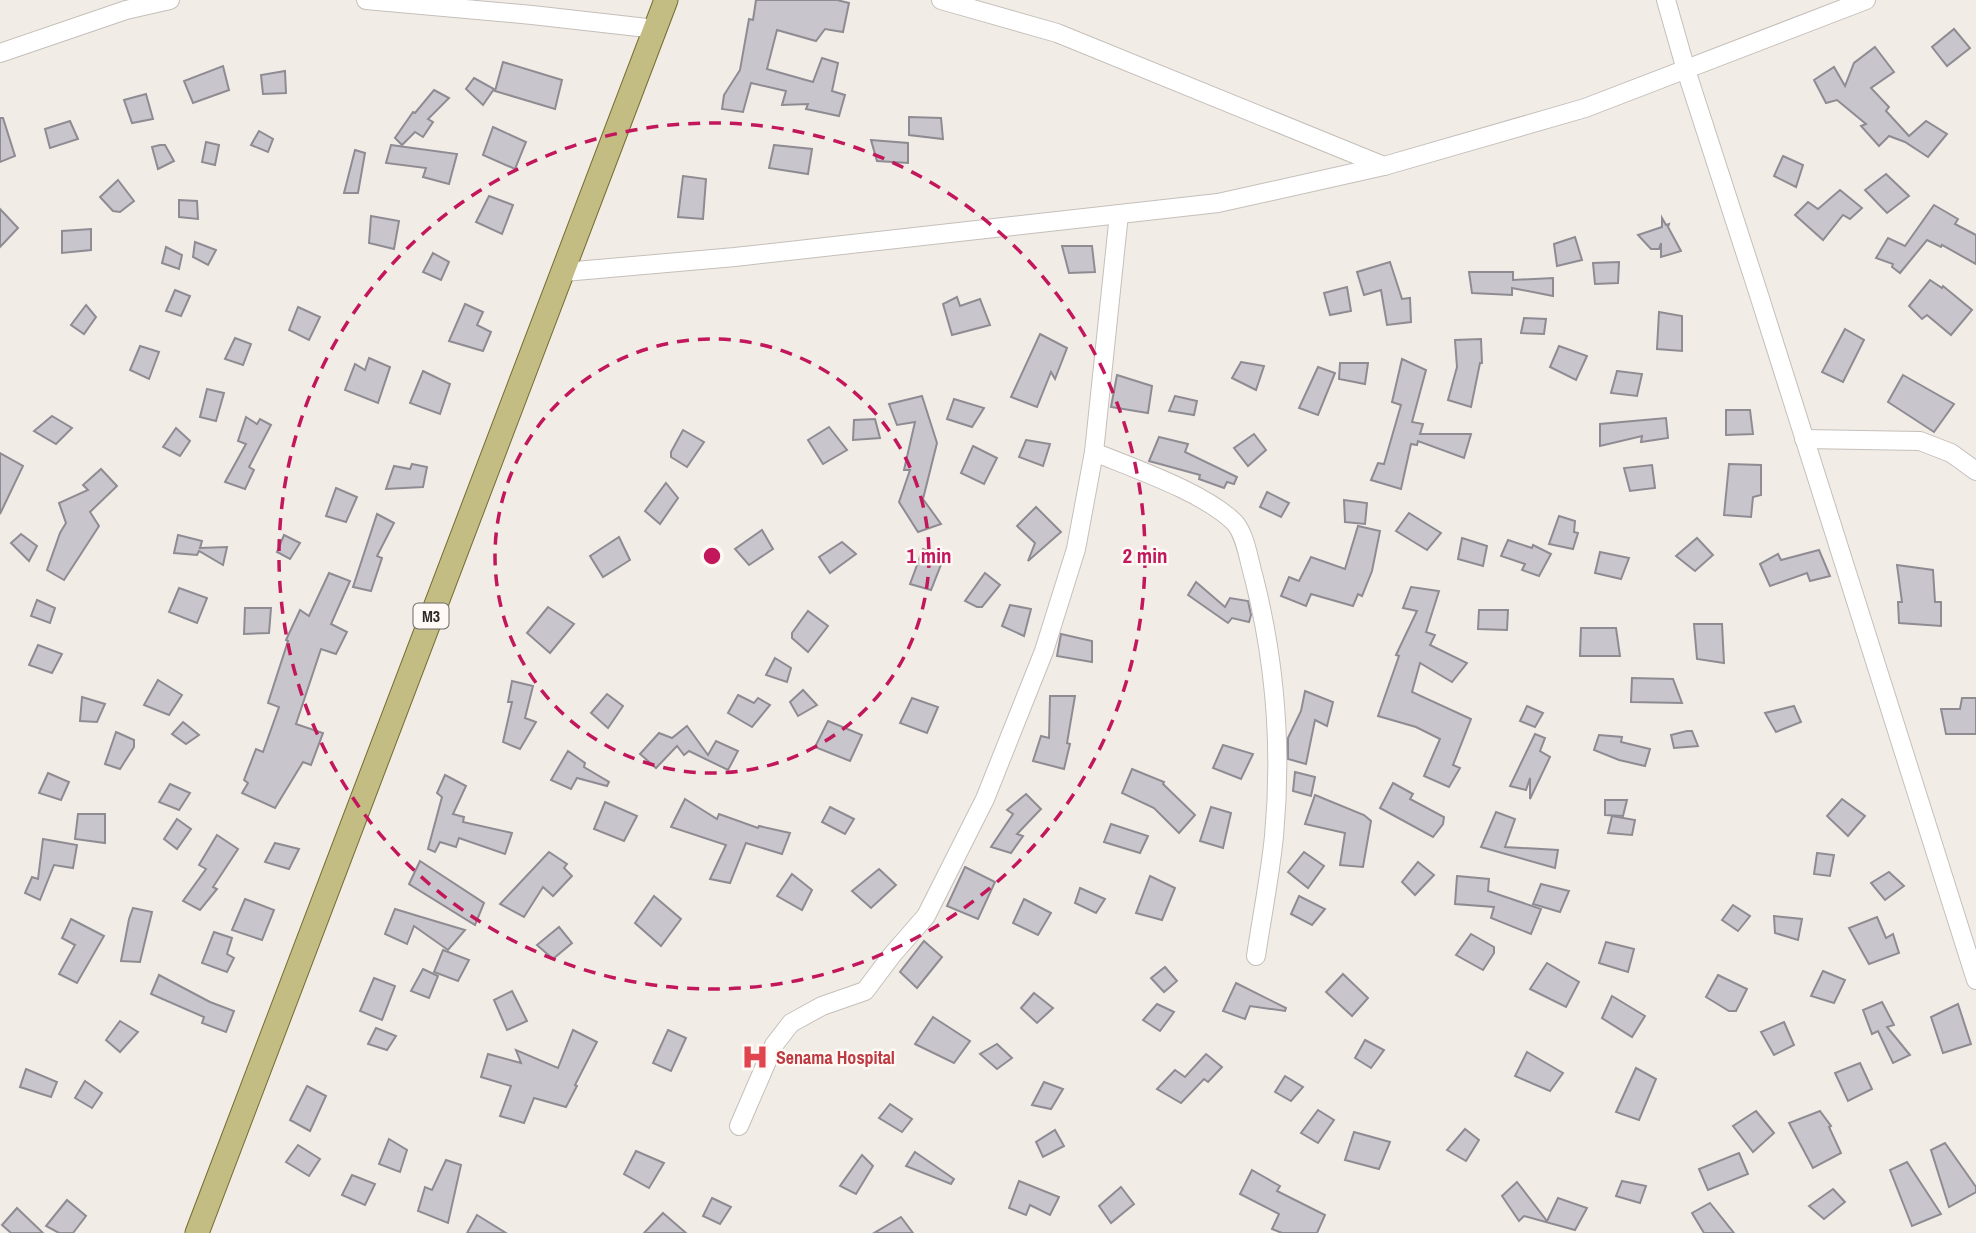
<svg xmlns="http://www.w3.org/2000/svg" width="1976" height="1233" viewBox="0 0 1976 1233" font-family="'Archivo Narrow',sans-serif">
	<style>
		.building { fill: #c8c5cc; stroke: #8e8c92; stroke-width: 2 }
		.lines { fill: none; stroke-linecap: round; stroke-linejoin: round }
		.minor-casing { stroke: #c5bfba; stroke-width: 20 }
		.major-casing { stroke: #746c2e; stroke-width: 25 }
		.minor { stroke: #fff; stroke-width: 18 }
		.major { stroke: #c3bc83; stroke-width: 23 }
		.ring { fill: none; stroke: #c2185b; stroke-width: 3.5; stroke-dasharray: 12 9 }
		.labels { text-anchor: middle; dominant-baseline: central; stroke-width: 5; stroke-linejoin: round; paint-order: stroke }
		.shield { fill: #fef9f5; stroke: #6b6766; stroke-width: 2 }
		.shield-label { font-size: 16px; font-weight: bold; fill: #2c2928 }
		.health-label { font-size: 18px; font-weight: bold; fill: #be3a42; stroke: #fef9f5; text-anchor: start }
		.centre { fill: #c2185b; stroke: #fef9f5; stroke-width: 3.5 }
		.ring-label { font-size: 21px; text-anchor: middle; font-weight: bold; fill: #c2185b; stroke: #fef9f5; stroke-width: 5; stroke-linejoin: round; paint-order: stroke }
	</style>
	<rect width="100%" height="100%" fill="#f2ece7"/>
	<!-- building -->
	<g class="building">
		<polygon points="756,0 837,0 849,3 843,32 825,29 816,41 777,30 767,69 813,82 822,58 838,63 832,91 845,95 839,116 806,109 808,104 782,105 786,91 751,83 743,112 722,109 724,95 740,70 749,19 753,20"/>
		<polygon points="1954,29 1970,48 1947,66 1932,47"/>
		<polygon points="1875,47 1894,72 1871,88 1889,107 1886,111 1909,136 1926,121 1947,134 1928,157 1905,142 1889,136 1879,146 1861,126 1866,124 1837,100 1826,103 1814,80 1834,67 1845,86 1854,63"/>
		<polygon points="503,62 562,80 555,109 495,91"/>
		<polygon points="223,66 229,90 193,103 184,81"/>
		<polygon points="285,71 286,93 263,94 261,75"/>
		<polygon points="474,78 494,89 483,105 466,89"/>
		<polygon points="434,90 449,98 428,119 433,122 423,137 415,132 402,145 395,138 413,112 415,113"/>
		<polygon points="146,94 153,119 132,123 124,100"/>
		<polygon points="909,117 941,118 943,139 909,135"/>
		<polygon points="0,118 3,118 15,156 0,162"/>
		<polygon points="70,121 78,139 50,148 45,129"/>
		<polygon points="493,127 526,142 515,169 483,155"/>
		<polygon points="259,131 273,139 268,152 251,145"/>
		<polygon points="871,140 908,143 908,163 877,161"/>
		<polygon points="206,142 219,145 215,165 202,162"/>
		<polygon points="160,145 165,145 174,161 158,169 152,147"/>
		<polygon points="391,145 457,154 449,184 423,177 426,168 386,163"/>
		<polygon points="774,145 812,149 808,174 769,168"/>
		<polygon points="355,150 365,153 358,193 344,193"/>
		<polygon points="1783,156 1803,165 1796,187 1774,176"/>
		<polygon points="1886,174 1909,196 1887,213 1865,190"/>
		<polygon points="683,176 706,179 703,219 678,217"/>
		<polygon points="118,180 134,201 120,212 113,211 100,197"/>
		<polygon points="1840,190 1862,208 1850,219 1843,215 1823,240 1795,215 1808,202 1818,209"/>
		<polygon points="489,196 513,205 502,234 476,222"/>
		<polygon points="179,200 197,201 198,219 179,217"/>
		<polygon points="1934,205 1958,219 1955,224 1976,235 1976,264 1942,245 1941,247 1927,240 1900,273 1892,267 1893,264 1876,258 1888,238 1905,246"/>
		<polygon points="0,209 18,228 0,247"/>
		<polygon points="371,216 399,221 394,249 369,243"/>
		<polygon points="1662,218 1666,225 1669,224 1668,227 1681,251 1661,257 1661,243 1659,249 1651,249 1638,235 1662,227"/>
		<polygon points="91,229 91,250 62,253 62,231"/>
		<polygon points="1575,237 1582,260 1557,266 1554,244"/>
		<polygon points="195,242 216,250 208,265 193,257"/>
		<polygon points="1062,246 1092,246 1095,272 1069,273"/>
		<polygon points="166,247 182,255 179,269 162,263"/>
		<polygon points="433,253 449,262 441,280 423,272"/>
		<polygon points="1390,262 1402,299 1410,298 1411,322 1387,325 1381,290 1364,295 1357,272"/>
		<polygon points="1619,262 1618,283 1595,284 1593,263"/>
		<polygon points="1469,272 1513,272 1513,280 1553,278 1553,296 1512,288 1512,295 1472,293"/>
		<polygon points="1930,280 1942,288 1943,286 1972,310 1951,335 1927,315 1922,319 1909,306"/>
		<polygon points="1347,287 1351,311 1330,315 1324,293"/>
		<polygon points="175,290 190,296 181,316 166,311"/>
		<polygon points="957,297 960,306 980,299 990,325 952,335 943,304"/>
		<polygon points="465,304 483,312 477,325 491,332 483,351 449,341"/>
		<polygon points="86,305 96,317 84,334 71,325"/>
		<polygon points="298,307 320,317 309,340 289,330"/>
		<polygon points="1659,312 1682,316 1682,351 1657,349"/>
		<polygon points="1524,318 1546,319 1544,334 1521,333"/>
		<polygon points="1845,329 1864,340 1843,382 1822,372"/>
		<polygon points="1040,334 1067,348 1055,379 1051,372 1037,407 1011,397"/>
		<polygon points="235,338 251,344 243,365 225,359"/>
		<polygon points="1481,339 1482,363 1480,363 1471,407 1448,400 1457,367 1455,340"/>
		<polygon points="140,346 159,352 149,379 130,370"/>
		<polygon points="1559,346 1587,356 1576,380 1550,367"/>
		<polygon points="369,358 390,367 378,403 345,390 355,364 365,370"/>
		<polygon points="1402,359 1426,370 1412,422 1423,424 1420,434 1471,434 1464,458 1418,441 1417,445 1411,444 1401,489 1371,480 1378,463 1384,464 1401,405 1392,402"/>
		<polygon points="1241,362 1264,366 1256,390 1232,378"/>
		<polygon points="1340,363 1368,363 1365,384 1339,379"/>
		<polygon points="1318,367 1335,373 1318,415 1299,408"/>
		<polygon points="423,371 450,384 440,414 410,403"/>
		<polygon points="1617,371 1642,374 1637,396 1611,393"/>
		<polygon points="1117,375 1152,386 1148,413 1111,407"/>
		<polygon points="1903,375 1954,404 1934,432 1888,402"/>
		<polygon points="207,389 224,393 216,421 200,417"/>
		<polygon points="922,396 937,443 923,499 941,524 918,532 899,502 910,470 904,470 915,422 897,425 889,404"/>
		<polygon points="1175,396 1197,401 1194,415 1169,411"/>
		<polygon points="954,399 984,408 972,427 947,419"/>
		<polygon points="1726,410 1750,410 1753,434 1726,435"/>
		<polygon points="52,416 72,428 56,444 34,431"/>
		<polygon points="246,417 257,424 260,419 271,425 249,467 254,470 245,489 225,482 246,444 238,441"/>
		<polygon points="1666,418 1668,438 1641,442 1642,436 1600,446 1600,424"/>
		<polygon points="875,419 880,438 853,440 854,420"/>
		<polygon points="829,427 847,450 823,464 808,440"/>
		<polygon points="176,428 190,441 180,456 163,447"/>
		<polygon points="683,430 704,442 687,467 671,457 671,452"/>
		<polygon points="1254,434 1266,450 1248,466 1234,448"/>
		<polygon points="1159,437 1188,444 1185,452 1237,477 1234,484 1227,482 1224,488 1199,479 1200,475 1149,461"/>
		<polygon points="1026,440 1050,444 1043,466 1019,457"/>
		<polygon points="973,446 997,458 984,484 961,473"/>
		<polygon points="0,453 23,466 0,514"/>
		<polygon points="412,464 427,467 423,487 386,489 394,466 410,469"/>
		<polygon points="1729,464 1761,465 1761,495 1753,497 1751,517 1724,515"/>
		<polygon points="1652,465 1655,488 1630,491 1624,468"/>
		<polygon points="101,469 117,486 90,512 99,526 64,580 47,570 60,533 66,523 59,503 88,490 83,485"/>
		<polygon points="666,483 678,498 660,524 645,511"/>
		<polygon points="336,488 357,497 346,522 326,516"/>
		<polygon points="1267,492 1289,503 1281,517 1260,507"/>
		<polygon points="1344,500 1367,503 1365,524 1345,522"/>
		<polygon points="1036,507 1061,532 1028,561 1035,543 1017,526"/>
		<polygon points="1409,513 1441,533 1427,550 1396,531"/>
		<polygon points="377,514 394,523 377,556 382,558 371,591 353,587"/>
		<polygon points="1559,516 1575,521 1574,532 1578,533 1573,549 1549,544"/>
		<polygon points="1358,526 1380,531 1372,571 1362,596 1358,594 1353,606 1311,594 1306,606 1281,596 1289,577 1299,581 1311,557 1345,569"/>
		<polygon points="762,530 773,549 749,565 735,549"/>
		<polygon points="21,534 37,546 29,561 11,543"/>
		<polygon points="178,535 202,541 200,548 227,547 223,565 199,551 197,555 174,553"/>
		<polygon points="284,535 300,543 290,559 277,552"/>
		<polygon points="619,537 630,560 603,577 590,556"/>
		<polygon points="1462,538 1487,546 1483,566 1458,559"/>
		<polygon points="1697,538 1713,555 1695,571 1676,556"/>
		<polygon points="1508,540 1532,548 1533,545 1551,554 1539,576 1522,570 1525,564 1501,556"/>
		<polygon points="842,542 856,554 830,573 819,557"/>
		<polygon points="923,549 944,557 931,590 910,584"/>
		<polygon points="1819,550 1830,576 1810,581 1807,573 1770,586 1760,564 1778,554 1781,560"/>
		<polygon points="1600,552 1629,558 1621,579 1595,573"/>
		<polygon points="1897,565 1933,570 1935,602 1941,602 1941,626 1899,623 1898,602 1902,602"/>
		<polygon points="329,573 350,581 331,624 347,632 336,654 321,649 296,724 323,733 311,765 303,762 275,808 242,793 248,783 244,780 256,749 263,752 279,707 268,703 288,641 286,640 300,610 309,616"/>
		<polygon points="985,573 1000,585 982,607 977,607 965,601"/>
		<polygon points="1196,582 1225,607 1230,598 1248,601 1251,615 1249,622 1232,618 1228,623 1188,595"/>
		<polygon points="1411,587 1439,591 1426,632 1435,635 1430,645 1467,663 1452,682 1420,663 1412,692 1471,719 1453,765 1460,768 1449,787 1424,776 1440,739 1416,727 1378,716 1399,656 1396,655 1417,611 1403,608"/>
		<polygon points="179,588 207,598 197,623 169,612"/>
		<polygon points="37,600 55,608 50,623 31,616"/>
		<polygon points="1010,605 1031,609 1024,636 1002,626"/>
		<polygon points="548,607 574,624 550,653 527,633"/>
		<polygon points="245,608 271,608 269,633 244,634"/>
		<polygon points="1479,610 1508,610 1507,630 1478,629"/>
		<polygon points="808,611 828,626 808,652 792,638 792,633"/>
		<polygon points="1694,624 1722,624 1724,663 1697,659"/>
		<polygon points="1581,628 1616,628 1620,656 1580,656"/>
		<polygon points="1061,634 1092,641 1092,662 1057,656"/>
		<polygon points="38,645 62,654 52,673 29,665"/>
		<polygon points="775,658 791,668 787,682 766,675"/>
		<polygon points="1632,678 1673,679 1682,703 1631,702"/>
		<polygon points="158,680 182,695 169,715 144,705"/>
		<polygon points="512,681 533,686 525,718 536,722 520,749 503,742 512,702 508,702"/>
		<polygon points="803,690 817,705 798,716 790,702"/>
		<polygon points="1305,691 1333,702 1327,726 1315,720 1306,764 1288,759 1288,738 1301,711"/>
		<polygon points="607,694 623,706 608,728 591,713"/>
		<polygon points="738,695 754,703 758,698 770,705 752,727 728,713"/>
		<polygon points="1050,696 1075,696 1067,743 1070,744 1064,769 1033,761 1041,736 1049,738"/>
		<polygon points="82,697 105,704 97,722 80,721"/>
		<polygon points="912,698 938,707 927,733 900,723"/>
		<polygon points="1962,698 1976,698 1976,734 1946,734 1941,709 1960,709"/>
		<polygon points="1527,706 1543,713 1535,727 1520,721"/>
		<polygon points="1794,706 1801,722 1776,732 1765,713"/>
		<polygon points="828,721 862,735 850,761 815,747"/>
		<polygon points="183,722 199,735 186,744 172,734"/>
		<polygon points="687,726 708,755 716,741 738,751 728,770 689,751 684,755 677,746 656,768 640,754 659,733 672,738"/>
		<polygon points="1687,731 1692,731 1698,746 1674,748 1671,735"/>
		<polygon points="116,732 134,740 134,747 120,769 105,764"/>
		<polygon points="1535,734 1545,738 1540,751 1550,757 1530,799 1530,778 1526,790 1510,786"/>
		<polygon points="1599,735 1622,737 1621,742 1650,749 1645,766 1619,760 1594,750"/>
		<polygon points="1223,745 1253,754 1241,779 1213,768"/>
		<polygon points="568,751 585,763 584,767 609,782 607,786 577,778 571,789 551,780"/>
		<polygon points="1132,769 1164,782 1163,784 1195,815 1179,833 1154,808 1122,793"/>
		<polygon points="1295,772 1315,777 1311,796 1293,791"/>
		<polygon points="48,773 69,782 61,800 39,793"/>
		<polygon points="445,775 466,786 453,814 464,817 463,822 512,833 505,854 459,838 456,847 440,842 435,852 428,849 442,797 437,793"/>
		<polygon points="1393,783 1413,794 1410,799 1444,817 1443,824 1433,837 1380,808"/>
		<polygon points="170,784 190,793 179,810 159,802"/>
		<polygon points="1026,794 1041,809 1017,834 1023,836 1011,853 991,847 1013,814 1007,810"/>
		<polygon points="1315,795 1364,815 1371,821 1363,867 1340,865 1345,833 1305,824"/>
		<polygon points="685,799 717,819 719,814 758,828 759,826 790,833 782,854 746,843 730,883 710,879 726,845 671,827"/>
		<polygon points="1842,799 1865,816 1848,836 1827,816"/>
		<polygon points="1605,800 1627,800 1623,816 1605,815"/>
		<polygon points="605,802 637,816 624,841 594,829"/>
		<polygon points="830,807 854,819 845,834 822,822"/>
		<polygon points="1211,807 1231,813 1223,848 1200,841"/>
		<polygon points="1496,812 1515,819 1505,847 1558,850 1555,868 1481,847"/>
		<polygon points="78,814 105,814 105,843 75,839"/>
		<polygon points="1612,816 1635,820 1632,835 1608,833"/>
		<polygon points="177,819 191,829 177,849 164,839"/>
		<polygon points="1111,824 1148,836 1140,853 1104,842"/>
		<polygon points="217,835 238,849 213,887 217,889 200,910 183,901 206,869 199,865"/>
		<polygon points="43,839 77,845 73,868 54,865 40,900 25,893 32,877 38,879"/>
		<polygon points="275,843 299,849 289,869 265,862"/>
		<polygon points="549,852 567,864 564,868 572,876 553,896 543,887 524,917 500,904"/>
		<polygon points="1304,852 1324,866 1308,888 1288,872"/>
		<polygon points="1817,853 1834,855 1830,876 1814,874"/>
		<polygon points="420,861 484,903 475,925 409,884"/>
		<polygon points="1418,862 1434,875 1415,895 1402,882"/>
		<polygon points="965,867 995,882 978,919 947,906"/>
		<polygon points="879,869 896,885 871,908 852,891"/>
		<polygon points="1889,872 1904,886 1885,900 1871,883"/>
		<polygon points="792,874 812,890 802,910 777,896"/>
		<polygon points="1150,876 1175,888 1162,920 1136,913"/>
		<polygon points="1457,876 1489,879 1488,891 1541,909 1531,934 1491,918 1494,907 1455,904"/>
		<polygon points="1541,884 1569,891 1560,912 1533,904"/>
		<polygon points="1080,888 1105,899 1096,913 1075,903"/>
		<polygon points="654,896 681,919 661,946 635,923"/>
		<polygon points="1299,896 1325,909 1312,925 1291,914"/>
		<polygon points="245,899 274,910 262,940 232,930"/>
		<polygon points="1024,899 1051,913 1038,935 1013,923"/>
		<polygon points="1733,905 1750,916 1738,931 1722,920"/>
		<polygon points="133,908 152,912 140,962 121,961 129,919"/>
		<polygon points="395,909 418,916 465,930 448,950 414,926 407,944 385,934"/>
		<polygon points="1774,916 1802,919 1798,940 1775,933"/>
		<polygon points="1877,917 1886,938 1893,934 1899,953 1869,964 1849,928"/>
		<polygon points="71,919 104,936 77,983 59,974 75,945 62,938"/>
		<polygon points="559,927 572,943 553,959 537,945"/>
		<polygon points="214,932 232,938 227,954 234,958 227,972 202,963"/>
		<polygon points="1471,934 1494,947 1494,953 1483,970 1456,955"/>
		<polygon points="924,941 942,957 917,988 900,972"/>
		<polygon points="1606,942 1634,949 1628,972 1599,963"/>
		<polygon points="443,950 469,960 458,981 434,972"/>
		<polygon points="1547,963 1579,982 1566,1007 1530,989"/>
		<polygon points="1165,967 1177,981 1164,992 1151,978"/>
		<polygon points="423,969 438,976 429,998 411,991"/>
		<polygon points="1823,971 1845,980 1834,1003 1811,996"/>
		<polygon points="1343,974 1368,998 1352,1016 1326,992"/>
		<polygon points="159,975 210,1002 234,1011 226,1032 202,1023 204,1017 151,994"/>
		<polygon points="1718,975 1747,989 1736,1011 1729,1011 1706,997"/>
		<polygon points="374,978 395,986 382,1020 360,1011"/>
		<polygon points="1236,983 1286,1008 1285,1011 1250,1006 1245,1019 1223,1011"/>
		<polygon points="512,991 527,1021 507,1030 494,1000"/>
		<polygon points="1034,993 1053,1008 1037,1023 1021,1008"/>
		<polygon points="1612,996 1645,1016 1632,1037 1602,1018"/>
		<polygon points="1882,1002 1894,1025 1887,1027 1910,1055 1893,1063 1878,1031 1872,1034 1863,1010"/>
		<polygon points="1157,1004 1174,1012 1160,1031 1143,1020"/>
		<polygon points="1958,1004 1971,1044 1943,1053 1931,1017"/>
		<polygon points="933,1017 970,1041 954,1063 915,1044"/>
		<polygon points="120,1021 138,1032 120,1052 106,1040"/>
		<polygon points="1784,1022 1794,1045 1774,1055 1761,1032"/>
		<polygon points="376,1028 396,1036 387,1050 368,1044"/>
		<polygon points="573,1030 597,1042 575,1085 577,1086 566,1107 534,1098 524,1123 500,1116 511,1086 481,1077 488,1054 521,1063 516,1050 558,1068"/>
		<polygon points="668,1030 686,1038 671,1071 653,1063"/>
		<polygon points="1365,1040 1384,1050 1371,1068 1355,1058"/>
		<polygon points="997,1044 1012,1058 997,1069 980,1054"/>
		<polygon points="1527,1052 1563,1073 1550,1091 1515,1076"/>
		<polygon points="1206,1054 1222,1067 1208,1082 1204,1079 1181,1103 1157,1089 1175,1070 1185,1077"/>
		<polygon points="1860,1063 1872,1089 1848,1101 1835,1073"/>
		<polygon points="1636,1068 1656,1079 1639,1120 1616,1112"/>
		<polygon points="26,1069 57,1082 51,1097 20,1087"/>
		<polygon points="1285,1076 1303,1087 1291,1101 1275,1092"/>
		<polygon points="85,1081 102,1093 92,1108 75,1098"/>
		<polygon points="1044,1082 1063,1089 1051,1109 1032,1105"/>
		<polygon points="307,1086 326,1096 310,1131 290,1120"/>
		<polygon points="890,1104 912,1119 902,1132 879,1118"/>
		<polygon points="1318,1110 1334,1120 1318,1143 1301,1133"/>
		<polygon points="1756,1111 1774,1133 1753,1152 1733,1126"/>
		<polygon points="1820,1111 1831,1126 1829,1127 1841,1153 1813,1168 1789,1123"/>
		<polygon points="1465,1129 1479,1140 1466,1161 1447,1150"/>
		<polygon points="1055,1130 1064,1146 1043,1157 1036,1142"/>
		<polygon points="1354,1132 1390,1142 1379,1169 1345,1160"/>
		<polygon points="389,1139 407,1150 400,1172 379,1164"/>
		<polygon points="1945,1143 1976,1187 1976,1192 1949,1207 1931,1150"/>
		<polygon points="298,1145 320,1159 309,1176 286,1162"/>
		<polygon points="636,1151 664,1163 649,1188 624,1174"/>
		<polygon points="915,1152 954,1179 951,1184 906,1166"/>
		<polygon points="1739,1153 1748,1174 1708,1190 1699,1169"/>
		<polygon points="862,1155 873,1166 856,1194 840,1186"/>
		<polygon points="446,1160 461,1165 448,1223 418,1211 425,1187 432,1190"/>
		<polygon points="1907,1162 1941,1214 1912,1226 1890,1170"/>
		<polygon points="1252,1170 1280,1186 1277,1191 1325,1215 1317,1233 1282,1233 1272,1229 1279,1214 1240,1194"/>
		<polygon points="352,1175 375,1184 365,1205 342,1195"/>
		<polygon points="1019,1181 1059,1197 1050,1215 1030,1205 1026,1215 1009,1208"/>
		<polygon points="1622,1181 1646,1186 1640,1203 1616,1196"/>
		<polygon points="1517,1182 1547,1221 1558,1198 1587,1208 1575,1230 1524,1216 1519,1221 1502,1196"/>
		<polygon points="1121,1187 1134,1204 1111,1223 1099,1206"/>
		<polygon points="1833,1189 1845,1202 1824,1219 1809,1206"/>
		<polygon points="712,1198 731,1207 720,1224 703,1216"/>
		<polygon points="67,1200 86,1216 73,1233 59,1233 46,1226"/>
		<polygon points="1710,1203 1734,1233 1704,1233 1692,1213"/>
		<polygon points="17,1208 43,1233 11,1233 2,1225"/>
		<polygon points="663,1213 686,1233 644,1233"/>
		<polygon points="477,1215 506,1233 467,1233"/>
		<polygon points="901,1217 913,1233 874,1233"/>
	</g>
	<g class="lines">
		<defs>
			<g id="minor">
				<polyline points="366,0 532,15 656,29"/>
				<polyline points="941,0 1057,33 1384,166"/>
				<polyline points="1666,0 1686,70 1759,295 1976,980"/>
				<polyline points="0,53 126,10 170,0"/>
				<polyline points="564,272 735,257 1218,203 1384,166 1585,108 1866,0"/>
				<polyline points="1804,439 1920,441 1951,453 1976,471"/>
				<path d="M1094 452C1133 468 1206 493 1235 523 1246 536 1249 562 1254 578 1275 661 1282 750 1274 836 1270 876 1262 916 1256 956"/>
				<polyline points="739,1126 774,1045 791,1023 822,1006 865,991 892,955 926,916 985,799 1044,651 1076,549 1094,452 1119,214"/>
			</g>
			<polyline id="major" points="197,1233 666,0"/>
		</defs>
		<!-- minor casing -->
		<use href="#minor" class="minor-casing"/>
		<!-- major casing -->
		<use href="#major" class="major-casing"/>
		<!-- minor -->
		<use href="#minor" class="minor"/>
		<!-- major -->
		<use href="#major" class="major"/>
	</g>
	<!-- distance rings -->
	<g class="ring">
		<circle cx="712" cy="556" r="217"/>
		<circle cx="712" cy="556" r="433"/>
	</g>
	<!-- icons -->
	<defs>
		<symbol id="hospital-bare" viewBox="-9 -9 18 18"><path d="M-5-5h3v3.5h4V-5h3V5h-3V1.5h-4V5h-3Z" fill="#e0444e" stroke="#fef9f5" stroke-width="2.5" paint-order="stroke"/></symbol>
	</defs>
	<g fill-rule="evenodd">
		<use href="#hospital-bare" x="736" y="1038" width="38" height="38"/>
	</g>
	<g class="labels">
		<!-- shield labels -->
		<rect class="shield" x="413.5" y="603.5" width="35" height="25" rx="5"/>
		<g class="shield-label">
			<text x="431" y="616">M3</text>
		</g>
		<!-- health labels -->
		<g class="health-label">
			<text x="776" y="1057">Senama Hospital</text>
		</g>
	</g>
	<circle cx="712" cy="556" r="10" class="centre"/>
	<g class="ring-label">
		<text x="929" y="563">1 min</text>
		<text x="1145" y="563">2 min</text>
	</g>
</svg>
